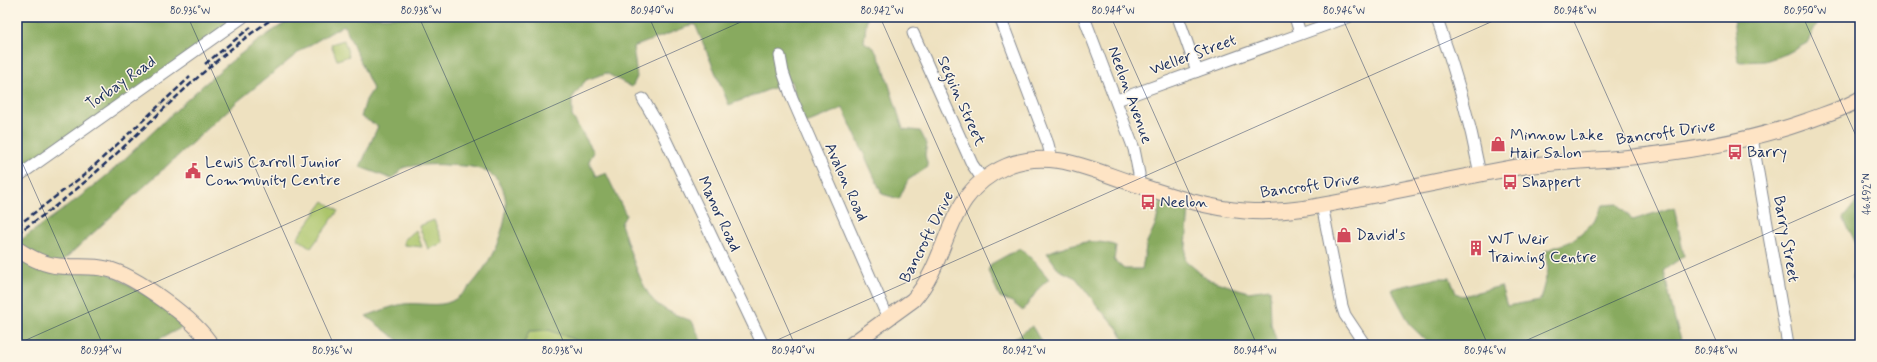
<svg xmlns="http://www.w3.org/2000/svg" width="1877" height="362" viewBox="0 0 1877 362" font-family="Mynerve,sans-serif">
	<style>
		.green { fill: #abc56b; stroke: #637a64 }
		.forest { fill: #88aa5f; stroke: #526c5e }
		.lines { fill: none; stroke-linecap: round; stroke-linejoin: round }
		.street-casing { stroke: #84888f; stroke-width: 13 }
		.secondary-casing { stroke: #84888f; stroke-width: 17 }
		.street { stroke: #fff; stroke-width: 11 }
		.secondary { stroke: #fee4c5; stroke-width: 15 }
		.rail { stroke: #1b2f5e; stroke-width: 2.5; stroke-dasharray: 6 3; stroke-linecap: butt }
		.ticks { fill: none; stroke: #1b2f5e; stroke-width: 1; stroke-opacity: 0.45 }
		.labels { text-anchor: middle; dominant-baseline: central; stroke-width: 3; stroke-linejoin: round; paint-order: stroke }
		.street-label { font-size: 16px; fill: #1b2f5e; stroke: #fcf5e5 }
		.poi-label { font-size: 16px; fill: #1b2f5e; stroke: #fcf5e5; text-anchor: start }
		.neatline { fill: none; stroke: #1b2f5e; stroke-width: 1.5 }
		.ticks-label { font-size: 10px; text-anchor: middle; fill: #1b2f5e }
	</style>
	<rect width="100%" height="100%" fill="#fcf5e5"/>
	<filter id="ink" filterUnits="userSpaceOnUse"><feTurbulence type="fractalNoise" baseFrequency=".025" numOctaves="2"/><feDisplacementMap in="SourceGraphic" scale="8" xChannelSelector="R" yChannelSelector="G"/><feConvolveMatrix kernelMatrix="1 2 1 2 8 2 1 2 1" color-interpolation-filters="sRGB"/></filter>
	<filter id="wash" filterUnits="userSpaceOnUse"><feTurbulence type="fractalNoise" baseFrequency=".012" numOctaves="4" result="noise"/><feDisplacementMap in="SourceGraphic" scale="16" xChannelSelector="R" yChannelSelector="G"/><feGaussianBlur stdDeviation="0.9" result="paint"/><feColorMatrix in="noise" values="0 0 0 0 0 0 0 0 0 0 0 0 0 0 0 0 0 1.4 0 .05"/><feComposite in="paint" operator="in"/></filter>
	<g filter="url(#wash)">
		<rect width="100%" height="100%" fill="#eee1c0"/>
		<!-- green -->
		<g class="green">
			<polygon points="344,40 349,56 337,60 331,44"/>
			<polygon points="324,201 338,211 311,248 297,238"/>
			<polygon points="434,220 443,243 428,249 419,226"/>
			<polygon points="416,230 422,247 404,245 404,240"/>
			<polygon points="549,330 589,345 523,345 529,331"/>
		</g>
		<!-- forest -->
		<g class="forest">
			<polygon points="17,17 123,17 124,19 128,17 245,17 17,178"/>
			<path d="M295 17H867L864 42 874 48 883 66 903 129 920 131 927 144 925 155 928 167 908 180 899 199 882 194 843 108 804 124 791 81 729 105 695 24 633 47 637 77 632 87 606 73 586 80 572 98V116L594 152 589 161 596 177 606 173 626 215 621 224C628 244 641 290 656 303 667 312 679 316 692 321L703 345H589L549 330 529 331 523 345H404L366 316C378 312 391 306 404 304 419 302 439 308 452 301 484 284 529 203 492 175 479 165 461 166 445 165 437 164 409 165 403 168 399 171 395 176 392 179L360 167 378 126 361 117 366 100 373 89 344 25 303 49 238 101 58 265 97 267 193 322 151 343 150 345H17V243C49 219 84 196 114 169 172 115 226 57 295 17Z"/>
			<polygon points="1733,17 1819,17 1820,18 1807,43 1786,54 1765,61 1738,62"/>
			<polygon points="1860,197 1860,251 1843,218"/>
			<path d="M1161 200 1189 208 1185 260 1207 279 1248 292 1270 289 1271 324 1278 345H1126L1118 329 1099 308 1076 278 1059 270 1047 253C1069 244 1093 237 1116 246L1114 260 1124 269H1142L1147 242 1156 223Z"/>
			<polygon points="1618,204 1633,220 1674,207 1684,256 1664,270 1675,321 1683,345 1431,345 1411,326 1391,289 1438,278 1450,278 1456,293 1462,296 1501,286 1507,306 1540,300 1548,270 1545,251 1571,241 1594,223 1602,205"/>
			<polygon points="1020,248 1034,261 1049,279 1039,288 1023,311 1012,302 1000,297 988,271 991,264"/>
			<polygon points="1860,256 1860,294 1852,278"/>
			<polygon points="1032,326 1043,345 1006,345"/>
		</g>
	</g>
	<g filter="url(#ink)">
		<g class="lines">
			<defs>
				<g id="street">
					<polyline points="1000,17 1048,144 1052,160"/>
					<polyline points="1084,17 1134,149 1139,174 1138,185"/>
					<polyline points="1178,17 1197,71"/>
					<polyline points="1295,17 1300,33"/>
					<path d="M1436 17C1455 68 1470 121 1480 174"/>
					<polyline points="913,33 972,164 983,180"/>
					<polyline points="780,56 783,72 792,98 888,318"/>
					<polyline points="643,99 661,130 763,345"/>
					<polyline points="1117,100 1348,17"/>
					<polyline points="1752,138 1788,345"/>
					<polyline points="17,177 243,17"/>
					<polyline points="1322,205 1342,306 1345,315 1365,345"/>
				</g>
				<g id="secondary">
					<path d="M17 249C29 257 44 265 59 266 75 268 91 265 107 269 135 275 197 321 211 345"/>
					<path d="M851 345 913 300C953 255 942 194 1007 166 1052 147 1095 172 1138 185 1171 196 1211 209 1245 211 1283 214 1321 206 1359 198 1412 188 1465 176 1518 167 1553 162 1588 161 1623 158 1685 152 1748 142 1807 121 1825 114 1844 109 1860 99"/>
				</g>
			</defs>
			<!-- street casing -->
			<use href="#street" class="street-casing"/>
			<!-- secondary casing -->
			<use href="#secondary" class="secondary-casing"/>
			<!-- street -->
			<use href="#street" class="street"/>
			<!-- secondary -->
			<use href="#secondary" class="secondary"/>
			<!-- rail -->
			<g class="rail">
				<polyline points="205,64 251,27"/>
				<polyline points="17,226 84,175 190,77"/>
				<path d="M17 233C112 173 181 78 275 17"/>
			</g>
		</g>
	</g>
	<!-- ticks -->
	<path class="ticks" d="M188 17 334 345M419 17 565 345M649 17 795 345M880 17 1026 345M1111 17 1257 345M1342 17 1488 345M1572 17 1718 345M1803 17 1860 145M17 151 103 345M17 344 752 17M766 345 1502 17M1516 345 1860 192"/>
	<!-- icons -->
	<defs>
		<symbol id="shop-bare" viewBox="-9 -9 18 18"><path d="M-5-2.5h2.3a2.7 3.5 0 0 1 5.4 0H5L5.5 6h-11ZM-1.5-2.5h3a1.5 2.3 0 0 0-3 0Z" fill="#d1495b" stroke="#fcf5e5" stroke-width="2.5" paint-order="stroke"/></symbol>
		<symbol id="bus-bare" viewBox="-9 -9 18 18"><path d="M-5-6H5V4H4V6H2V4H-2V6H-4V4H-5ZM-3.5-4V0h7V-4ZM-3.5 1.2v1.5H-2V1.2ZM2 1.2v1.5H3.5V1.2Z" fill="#d1495b" stroke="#fcf5e5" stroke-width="2.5" paint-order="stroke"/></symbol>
		<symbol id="civic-bare" viewBox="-9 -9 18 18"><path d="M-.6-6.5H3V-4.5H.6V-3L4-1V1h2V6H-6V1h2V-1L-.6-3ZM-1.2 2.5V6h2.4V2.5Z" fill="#d1495b" stroke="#fcf5e5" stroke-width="2.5" paint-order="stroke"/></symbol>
		<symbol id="building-bare" viewBox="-9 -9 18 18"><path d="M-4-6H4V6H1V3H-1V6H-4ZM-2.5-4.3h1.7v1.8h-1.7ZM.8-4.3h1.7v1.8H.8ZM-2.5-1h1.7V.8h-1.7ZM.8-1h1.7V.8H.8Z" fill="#d1495b" stroke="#fcf5e5" stroke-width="2.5" paint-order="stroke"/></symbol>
	</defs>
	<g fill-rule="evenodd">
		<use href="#shop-bare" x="1487" y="133" width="22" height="22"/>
		<use href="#bus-bare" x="1724" y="141" width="22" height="22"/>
		<use href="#civic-bare" x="182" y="160" width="22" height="22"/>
		<use href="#bus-bare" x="1499" y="171" width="22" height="22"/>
		<use href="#bus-bare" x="1137" y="191" width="22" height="22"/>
		<use href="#shop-bare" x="1333" y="224" width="22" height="22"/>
		<use href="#building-bare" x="1465" y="237" width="22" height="22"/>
	</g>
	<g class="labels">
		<!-- street labels -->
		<g class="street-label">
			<text transform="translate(1193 55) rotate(-20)">Weller Street</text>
			<text transform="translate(121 83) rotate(-35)">Torbay Road</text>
			<text transform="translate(1130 95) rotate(70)">Neelon Avenue</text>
			<text transform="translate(961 101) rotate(66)">Seguin Street</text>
			<text transform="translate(1666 133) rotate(-8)">Bancroft Drive</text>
			<text transform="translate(846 182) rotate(66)">Avalon Road</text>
			<text transform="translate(1310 186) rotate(-8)">Bancroft Drive</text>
			<text transform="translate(719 214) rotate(65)">Manor Road</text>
			<text transform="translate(927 237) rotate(-63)">Bancroft Drive</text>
			<text transform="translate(1786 239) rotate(80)">Barry Street</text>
		</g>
		<!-- poi labels -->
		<g class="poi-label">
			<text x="1510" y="135">Minnow Lake<tspan x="1510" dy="18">Hair Salon</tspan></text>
			<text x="1747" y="152">Barry</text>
			<text x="205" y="162">Lewis Carroll Junior<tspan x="205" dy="18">Community Centre</tspan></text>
			<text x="1522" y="182">Shappert</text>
			<text x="1160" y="202">Neelon</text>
			<text x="1356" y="235">David's</text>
			<text x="1488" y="239">WT Weir<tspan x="1488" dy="18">Training Centre</tspan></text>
		</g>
	</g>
	<!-- margin -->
	<rect width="1877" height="362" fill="none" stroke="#fcf5e5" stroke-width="44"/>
	<rect x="22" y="22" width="1833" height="318" class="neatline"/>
	<g class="ticks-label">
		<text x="190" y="14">80.936°W</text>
		<text x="421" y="14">80.938°W</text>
		<text x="652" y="14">80.940°W</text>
		<text x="882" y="14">80.942°W</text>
		<text x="1113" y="14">80.944°W</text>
		<text x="1344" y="14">80.946°W</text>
		<text x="1575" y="14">80.948°W</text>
		<text x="1805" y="14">80.950°W</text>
		<text transform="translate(1866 194) rotate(-90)" y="4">46.492°N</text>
		<text x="101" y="354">80.934°W</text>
		<text x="332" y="354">80.936°W</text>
		<text x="562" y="354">80.938°W</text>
		<text x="793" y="354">80.940°W</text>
		<text x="1024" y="354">80.942°W</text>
		<text x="1255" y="354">80.944°W</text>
		<text x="1485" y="354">80.946°W</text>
		<text x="1716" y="354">80.948°W</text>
	</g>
</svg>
